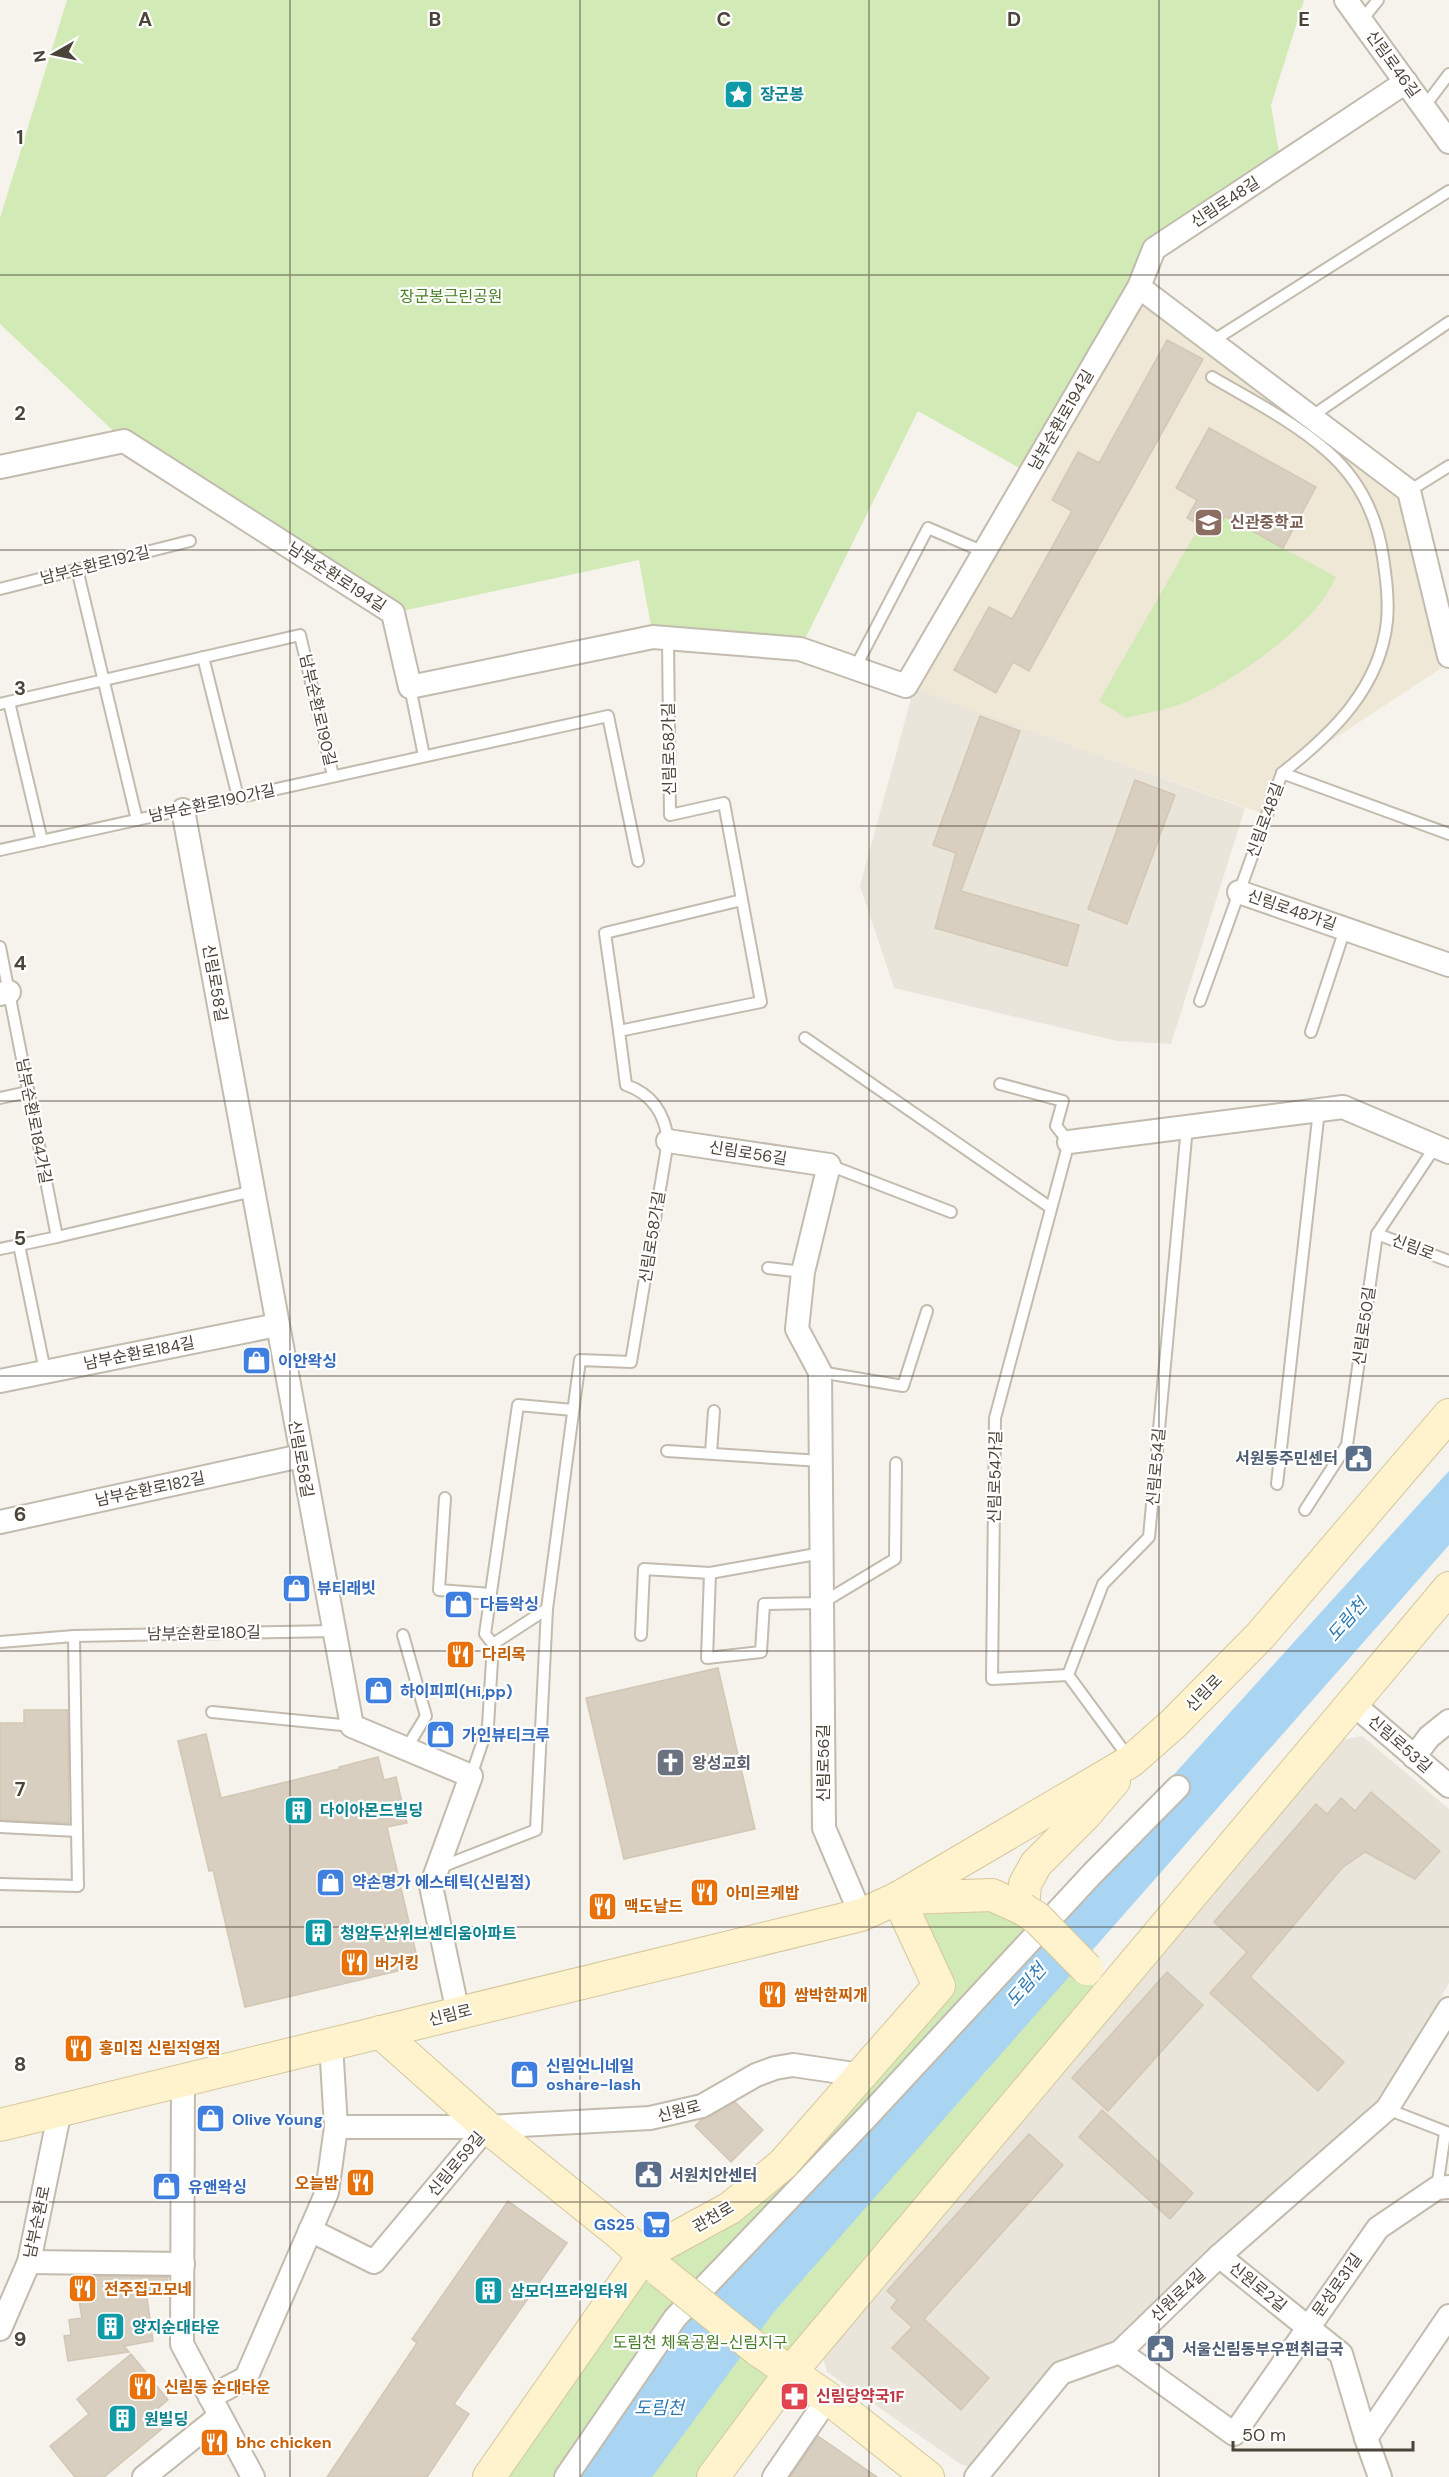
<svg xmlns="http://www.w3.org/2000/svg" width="1449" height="2477" viewBox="0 0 1449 2477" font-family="'DM Sans','Noto Sans KR',sans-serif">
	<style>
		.residential { fill: #eae5da }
		.education { fill: #efe8d6 }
		.green { fill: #d2eab5 }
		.water { fill: #a9d4f2 }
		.building { fill: #d8cfc1; stroke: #d3c7b4; stroke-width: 1.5 }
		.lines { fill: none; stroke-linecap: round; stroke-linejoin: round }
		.lane-casing { stroke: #c2bbae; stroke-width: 14 }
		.street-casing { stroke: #c2bbae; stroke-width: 26 }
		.secondary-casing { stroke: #d6c79b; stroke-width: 34 }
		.lane { stroke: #fff; stroke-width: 10 }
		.street { stroke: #fff; stroke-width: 22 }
		.secondary { stroke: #fff3cd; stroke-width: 32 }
		.secondary-bridge-casing { stroke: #d6c79b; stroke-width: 34; stroke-linecap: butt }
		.secondary-bridge { stroke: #fff3cd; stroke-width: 32 }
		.grid { fill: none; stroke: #4b4439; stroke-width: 1.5; stroke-opacity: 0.55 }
		.labels { text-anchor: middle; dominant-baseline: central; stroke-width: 4.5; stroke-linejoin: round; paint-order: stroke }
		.street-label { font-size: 16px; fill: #4b4439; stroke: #fff }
		.culture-label { font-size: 16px; font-weight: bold; fill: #0d838f; stroke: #fff; text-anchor: start }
		.park-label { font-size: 16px; fill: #4a7f2a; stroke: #fff }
		.education-label { font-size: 16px; font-weight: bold; fill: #785e54; stroke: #fff; text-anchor: start }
		.shop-label { font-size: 16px; font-weight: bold; fill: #366cbe; stroke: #fff; text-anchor: start }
		.service-label { font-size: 16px; font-weight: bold; fill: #4e5e75; stroke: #fff; text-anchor: start }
		.food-label { font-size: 16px; font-weight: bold; fill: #c56008; stroke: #fff; text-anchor: start }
		.worship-label { font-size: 16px; font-weight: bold; fill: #5b616d; stroke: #fff; text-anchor: start }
		.health-label { font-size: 16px; font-weight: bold; fill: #be3a42; stroke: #fff; text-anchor: start }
		.water-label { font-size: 18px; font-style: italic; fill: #2e7ab2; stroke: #fff }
		.grid-label { font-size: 20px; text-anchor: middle; font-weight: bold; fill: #4b4439; stroke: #fff; stroke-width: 4.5; stroke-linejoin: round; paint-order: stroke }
	</style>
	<rect width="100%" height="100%" fill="#f6f3ec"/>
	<!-- residential -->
	<g class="residential">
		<polygon points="914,688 1245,808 1171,1044 1117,1041 894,988 860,886"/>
		<polygon points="1362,1736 1449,1809 1449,1983 1403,2066 1374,2106 1110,2345 1055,2371 977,2468 962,2465 827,2372 819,2342 1341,1740"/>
	</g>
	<!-- education -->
	<polygon class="education" points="1139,287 1409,491 1449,663 1282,773 1267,815 906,686"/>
	<!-- green -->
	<g class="green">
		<polygon points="67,0 1304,0 1271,105 1281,165 1154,249 1030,474 918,411 800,649 653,637 639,560 393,613 124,441 0,324 0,218"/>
		<path d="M1225 516 1336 577C1332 585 1327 594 1322 601 1293 639 1231 682 1188 701 1169 710 1146 713 1126 718L1099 701 1200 525 1215 533Z"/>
		<polygon points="986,1903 1031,1920 1100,1993 706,2477 500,2477 638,2281 732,2215 947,1986 909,1907"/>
	</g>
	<!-- water -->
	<polygon class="water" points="1449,1471 1449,1545 774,2312 652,2477 564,2477 683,2316"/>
	<!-- building -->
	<g class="building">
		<polygon points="1167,340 1203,359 1029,671 1013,662 996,693 954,670 989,607 1012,619 1072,511 1052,500 1078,452 1099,463"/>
		<polygon points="1209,428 1316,487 1283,548 1225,516 1215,533 1187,518 1197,500 1176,488"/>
		<polygon points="980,716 1020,731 961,891 1079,925 1067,966 935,928 956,853 933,845"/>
		<polygon points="1135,780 1175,795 1127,924 1088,909"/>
		<polygon points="718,1668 755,1829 624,1859 586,1698"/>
		<polygon points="24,1710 68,1710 69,1823 0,1820 0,1723 24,1723"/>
		<polygon points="206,1734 221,1798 339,1769 339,1767 378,1757 384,1780 396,1777 407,1823 387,1827 419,1966 245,2007 213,1870 209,1871 178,1741"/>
		<polygon points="1371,1792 1440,1851 1415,1879 1365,1852 1342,1868 1250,1977 1344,2062 1318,2091 1210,1993 1247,1952 1214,1922 1316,1804 1327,1814 1341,1798 1355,1811"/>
		<polygon points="1167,1972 1203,2005 1108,2111 1072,2078"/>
		<polygon points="735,2102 763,2130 731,2162 695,2126 701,2120"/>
		<polygon points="1102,2110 1193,2193 1170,2219 1079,2137"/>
		<polygon points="1029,2134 1063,2165 924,2319 989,2378 961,2410 892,2348 912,2327 891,2308 897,2300 887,2291"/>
		<polygon points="508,2201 567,2243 454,2404 469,2414 427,2477 327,2477 417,2343 412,2339"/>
		<polygon points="83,2276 168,2277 166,2291 146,2291 153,2341 124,2346 129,2352 68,2361 64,2336 71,2335 69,2320 82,2318 75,2278"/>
		<polygon points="131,2354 168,2400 156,2410 168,2424 104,2477 75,2477 50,2446 89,2414 77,2399"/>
		<polygon points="818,2436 877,2477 790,2477"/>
	</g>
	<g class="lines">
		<defs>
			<g id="lane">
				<polyline points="1361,21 1378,0"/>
				<polyline points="1424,107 1449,74"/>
				<polyline points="1211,342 1449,191"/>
				<path d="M1212 377C1251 400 1293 421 1327 451 1359 479 1377 516 1383 557 1386 578 1389 599 1387 621 1380 688 1332 734 1282 773"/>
				<polyline points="1312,416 1449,322"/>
				<polyline points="1409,491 1449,466"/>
				<polyline points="77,569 137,820"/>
				<polyline points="0,589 190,541"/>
				<polyline points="203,657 238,797"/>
				<polyline points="855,668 928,528 984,552"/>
				<polyline points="410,687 424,756"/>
				<polyline points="9,702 42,841"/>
				<polyline points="0,704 300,635 333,776"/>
				<polyline points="0,850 608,716 638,861"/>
				<polyline points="0,947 57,1237 0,1249"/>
				<polyline points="1200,1001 1282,773 1449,834"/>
				<polyline points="619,1031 605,933 742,900"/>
				<polyline points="1311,1032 1345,929"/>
				<polyline points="805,1038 1051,1208"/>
				<polyline points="1000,1084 1063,1101 1056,1126 1069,1142 995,1418 992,1679 1068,1675"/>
				<polyline points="0,1098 28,1092"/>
				<polyline points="829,1165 951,1212"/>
				<polyline points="1377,1234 1449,1261"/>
				<polyline points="57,1237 253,1191"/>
				<polyline points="19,1245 45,1371"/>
				<polyline points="768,1268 803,1272"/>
				<polyline points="820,1372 903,1386 927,1311"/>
				<polyline points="667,1451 821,1461"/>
				<polyline points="711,1453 714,1411"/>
				<polyline points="1277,1484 1319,1110"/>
				<polyline points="445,1498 439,1590 491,1594"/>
				<polyline points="1305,1510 1347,1445 1377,1234 1435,1147"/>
				<polyline points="710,1573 707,1658 761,1652 764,1604 822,1603 895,1559 896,1463"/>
				<polyline points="403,1635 426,1716 406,1749"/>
				<polyline points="641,1635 644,1569 710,1573 822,1553"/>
				<polyline points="0,1642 74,1636 334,1631"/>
				<polyline points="493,1644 485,1634 518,1405 573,1410"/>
				<polyline points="212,1712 352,1726"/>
				<polyline points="1129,1758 1068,1675 1103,1584 1149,1537 1187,1127"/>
				<path d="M471 1776 488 1726 493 1644 547 1609 580 1360 631 1362 668 1141C665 1113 652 1094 626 1085L619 1031 761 1002 724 803 670 815 668 639"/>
				<polyline points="0,1827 77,1831 74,1636"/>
				<polyline points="441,1867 536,1830 547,1609"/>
				<polyline points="0,1884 78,1886 77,1831"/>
				<polyline points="1387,2109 1449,2133"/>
				<polyline points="1437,2188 1445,2133"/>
			</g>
			<g id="street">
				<polyline points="1346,0 1449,142"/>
				<polyline points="1406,82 1154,249 1139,287 1409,491 1449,656"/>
				<polyline points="0,467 124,441 393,613 410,687 653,637 800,649 906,686 1139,287"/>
				<polyline points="183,810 352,1726 471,1776 431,1886 458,2013"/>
				<polyline points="1239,892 1449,965"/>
				<polyline points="0,994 9,992"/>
				<polyline points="668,1141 829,1165 803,1272 797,1329 820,1372 824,1828 861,1915"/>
				<polyline points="1069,1142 1343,1107 1449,1152"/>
				<polyline points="0,1381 277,1325"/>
				<polyline points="0,1522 301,1456"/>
				<polyline points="1352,1703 1449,1786"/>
				<polyline points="1414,1757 1429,1737 1449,1721"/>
				<polyline points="183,2080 182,2344 253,2477"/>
				<polyline points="336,2127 487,2127 650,2118 702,2106 756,2075 775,2068 793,2065 861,2075"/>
				<polyline points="310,2230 374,2262 487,2127"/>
				<polyline points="1219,2256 1341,2354 1366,2438 1380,2477"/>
				<polyline points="29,2262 183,2264"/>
				<polyline points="0,2329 29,2262 60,2110"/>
				<polyline points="1120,2352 1234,2434 1378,2228 1437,2188 1449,2187"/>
				<polyline points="210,2397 246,2378 327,2192 336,2127 331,2044"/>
				<polyline points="1366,2438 1449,2316"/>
				<polyline points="144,2477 220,2416"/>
				<polyline points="566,2477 675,2318 867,2117 1092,1874 1178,1787"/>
				<polyline points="774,2477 828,2398"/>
				<polyline points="976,2477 1061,2373 1120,2352 1219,2256 1387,2109 1449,2009"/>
			</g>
			<g id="secondary">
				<polyline points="905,1898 992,1895 1023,1909 1025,1884 1036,1864 1085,1815 1114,1781"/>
				<polyline points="380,2032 487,2127 620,2234 658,2268"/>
				<polyline points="0,2125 861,1915 898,1898 1131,1761 1173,1724 1260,1636 1449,1415"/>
				<polyline points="758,2350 828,2398 928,2477"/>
				<polyline points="489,2477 644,2255 730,2208 783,2164 939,1986 898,1898"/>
				<polyline points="713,2477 790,2373 1449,1588"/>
			</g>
		</defs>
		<!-- lane casing -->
		<use href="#lane" class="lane-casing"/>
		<!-- street casing -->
		<use href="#street" class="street-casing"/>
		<!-- secondary casing -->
		<use href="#secondary" class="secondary-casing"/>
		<!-- lane -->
		<use href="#lane" class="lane"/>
		<!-- street -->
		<use href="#street" class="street"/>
		<!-- secondary -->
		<use href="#secondary" class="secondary"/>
		<defs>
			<g id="secondary-bridge">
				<polyline points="1023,1909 1037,1918 1087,1969"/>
				<polyline points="660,2271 758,2350"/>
			</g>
		</defs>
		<!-- secondary-bridge casing -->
		<use href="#secondary-bridge" class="secondary-bridge-casing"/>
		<!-- secondary-bridge -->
		<use href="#secondary-bridge" class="secondary-bridge"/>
	</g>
	<!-- grid -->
	<path class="grid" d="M290 0V2477M580 0V2477M869 0V2477M1159 0V2477M0 275H1449M0 550H1449M0 826H1449M0 1101H1449M0 1376H1449M0 1651H1449M0 1927H1449M0 2202H1449"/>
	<!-- icons -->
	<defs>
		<symbol id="sight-square" viewBox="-11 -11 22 22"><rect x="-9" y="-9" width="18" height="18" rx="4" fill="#0f9aa8" stroke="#fff"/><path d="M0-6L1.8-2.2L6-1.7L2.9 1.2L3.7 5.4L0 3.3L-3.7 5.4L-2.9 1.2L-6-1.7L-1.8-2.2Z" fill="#fff"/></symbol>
		<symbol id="school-square" viewBox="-11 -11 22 22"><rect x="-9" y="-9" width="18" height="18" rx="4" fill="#8d6e63" stroke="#fff"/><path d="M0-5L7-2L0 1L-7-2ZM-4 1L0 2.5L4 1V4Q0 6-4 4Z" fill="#fff"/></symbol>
		<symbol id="shop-square" viewBox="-11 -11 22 22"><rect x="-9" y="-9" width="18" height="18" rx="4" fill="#3f7fe0" stroke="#fff"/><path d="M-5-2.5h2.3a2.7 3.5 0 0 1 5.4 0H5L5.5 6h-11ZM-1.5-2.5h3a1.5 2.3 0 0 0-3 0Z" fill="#fff"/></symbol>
		<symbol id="civic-square" viewBox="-11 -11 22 22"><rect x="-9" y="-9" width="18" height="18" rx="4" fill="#5c6f8a" stroke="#fff"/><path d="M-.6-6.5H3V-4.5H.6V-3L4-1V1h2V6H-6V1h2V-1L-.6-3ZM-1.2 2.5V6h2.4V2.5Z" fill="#fff"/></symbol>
		<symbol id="restaurant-square" viewBox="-11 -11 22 22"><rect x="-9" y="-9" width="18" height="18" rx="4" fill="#e8710a" stroke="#fff"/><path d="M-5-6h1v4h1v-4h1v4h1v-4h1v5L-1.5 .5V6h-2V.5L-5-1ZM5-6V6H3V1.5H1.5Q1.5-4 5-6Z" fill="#fff"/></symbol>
		<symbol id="church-square" viewBox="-11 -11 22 22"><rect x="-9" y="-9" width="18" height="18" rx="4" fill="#6b7280" stroke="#fff"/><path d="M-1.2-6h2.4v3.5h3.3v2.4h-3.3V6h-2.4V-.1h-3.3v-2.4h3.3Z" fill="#fff"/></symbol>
		<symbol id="building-square" viewBox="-11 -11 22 22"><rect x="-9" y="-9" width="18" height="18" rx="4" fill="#0f9aa8" stroke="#fff"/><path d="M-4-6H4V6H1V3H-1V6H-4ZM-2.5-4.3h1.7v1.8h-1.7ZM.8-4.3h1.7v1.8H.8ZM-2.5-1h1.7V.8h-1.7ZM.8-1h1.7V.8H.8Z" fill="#fff"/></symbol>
		<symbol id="supermarket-square" viewBox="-11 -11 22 22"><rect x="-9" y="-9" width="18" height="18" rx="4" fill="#3f7fe0" stroke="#fff"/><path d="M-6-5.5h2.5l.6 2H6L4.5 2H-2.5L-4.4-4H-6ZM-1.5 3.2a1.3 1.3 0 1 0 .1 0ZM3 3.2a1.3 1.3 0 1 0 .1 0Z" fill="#fff"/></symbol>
		<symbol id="pharmacy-square" viewBox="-11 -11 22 22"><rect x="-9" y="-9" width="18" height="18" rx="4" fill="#e0444e" stroke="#fff"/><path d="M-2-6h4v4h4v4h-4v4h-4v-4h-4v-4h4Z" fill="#fff"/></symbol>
	</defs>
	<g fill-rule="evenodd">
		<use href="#sight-square" x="722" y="78" width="33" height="33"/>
		<use href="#school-square" x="1192" y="506" width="33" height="33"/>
		<use href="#shop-square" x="240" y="1344" width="33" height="33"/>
		<use href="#civic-square" x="1342" y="1442" width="33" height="33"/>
		<use href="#shop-square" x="280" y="1572" width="33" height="33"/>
		<use href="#shop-square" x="442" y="1588" width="33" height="33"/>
		<use href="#restaurant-square" x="444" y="1638" width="33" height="33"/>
		<use href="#shop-square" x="362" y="1674" width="33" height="33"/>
		<use href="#shop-square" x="424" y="1718" width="33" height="33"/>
		<use href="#church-square" x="654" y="1746" width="33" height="33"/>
		<use href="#building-square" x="282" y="1794" width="33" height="33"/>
		<use href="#shop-square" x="314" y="1866" width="33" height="33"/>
		<use href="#restaurant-square" x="688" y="1876" width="33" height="33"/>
		<use href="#restaurant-square" x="586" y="1890" width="33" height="33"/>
		<use href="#building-square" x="302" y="1916" width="33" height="33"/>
		<use href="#restaurant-square" x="338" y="1946" width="33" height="33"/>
		<use href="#restaurant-square" x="756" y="1978" width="33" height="33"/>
		<use href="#restaurant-square" x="62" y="2032" width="33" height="33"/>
		<use href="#shop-square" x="508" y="2058" width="33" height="33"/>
		<use href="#shop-square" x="194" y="2102" width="33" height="33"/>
		<use href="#civic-square" x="632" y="2158" width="33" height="33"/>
		<use href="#restaurant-square" x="344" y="2166" width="33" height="33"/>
		<use href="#shop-square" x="150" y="2170" width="33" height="33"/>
		<use href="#supermarket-square" x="640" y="2208" width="33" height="33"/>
		<use href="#restaurant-square" x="66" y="2272" width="33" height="33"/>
		<use href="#building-square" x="472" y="2274" width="33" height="33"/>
		<use href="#building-square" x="94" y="2310" width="33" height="33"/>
		<use href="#civic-square" x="1144" y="2332" width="33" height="33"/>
		<use href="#restaurant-square" x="126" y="2370" width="33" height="33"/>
		<use href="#pharmacy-square" x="778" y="2380" width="33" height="33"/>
		<use href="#building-square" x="106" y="2402" width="33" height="33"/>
		<use href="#restaurant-square" x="198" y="2426" width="33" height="33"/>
	</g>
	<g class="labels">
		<!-- street labels -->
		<g class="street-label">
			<text transform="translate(1393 64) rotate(54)">신림로46길</text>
			<text transform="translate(1225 202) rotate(-33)">신림로48길</text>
			<text transform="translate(1061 420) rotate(-60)">남부순환로194길</text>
			<text transform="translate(95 565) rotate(-14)">남부순환로192길</text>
			<text transform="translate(337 577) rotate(33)">남부순환로194길</text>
			<text transform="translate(318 710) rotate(77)">남부순환로190길</text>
			<text transform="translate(669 749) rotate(-91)">신림로58가길</text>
			<text transform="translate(212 803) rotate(-12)">남부순환로190가길</text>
			<text transform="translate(1265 820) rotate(-70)">신림로48길</text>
			<text transform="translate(1292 910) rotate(19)">신림로48가길</text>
			<text transform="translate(215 983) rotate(80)">신림로58길</text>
			<text transform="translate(34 1121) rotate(79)">남부순환로184가길</text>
			<text transform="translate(748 1153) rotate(9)">신림로56길</text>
			<text transform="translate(652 1237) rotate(-81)">신림로58가길</text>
			<text transform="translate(1413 1247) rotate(21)">신림로</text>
			<text transform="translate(1364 1326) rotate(-82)">신림로50길</text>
			<text transform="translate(139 1353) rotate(-11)">남부순환로184길</text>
			<text transform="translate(301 1459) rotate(80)">신림로58길</text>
			<text transform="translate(1156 1467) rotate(-85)">신림로54길</text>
			<text transform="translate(995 1477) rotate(-89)">신림로54가길</text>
			<text transform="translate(150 1489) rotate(-12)">남부순환로182길</text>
			<text transform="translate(204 1633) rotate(-1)">남부순환로180길</text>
			<text transform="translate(1204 1693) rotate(-46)">신림로</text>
			<text transform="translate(1400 1744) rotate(41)">신림로53길</text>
			<text transform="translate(823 1763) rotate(-90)">신림로56길</text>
			<text transform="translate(450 2015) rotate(-14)">신림로</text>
			<text transform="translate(679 2111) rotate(-15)">신원로</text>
			<text transform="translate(456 2164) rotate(-50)">신림로59길</text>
			<text transform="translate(713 2217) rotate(-30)">관천로</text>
			<text transform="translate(37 2222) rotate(-78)">남부순환로</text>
			<text transform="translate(1337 2285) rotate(-55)">문성로31길</text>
			<text transform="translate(1258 2287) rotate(39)">신원로2길</text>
			<text transform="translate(1178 2295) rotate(-43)">신원로4길</text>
		</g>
		<!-- culture labels -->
		<g class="culture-label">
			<text x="760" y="94">장군봉</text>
			<text x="320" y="1810">다이아몬드빌딩</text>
			<text x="340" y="1933">청암두산위브센티움아파트</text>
			<text x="510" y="2291">삼모더프라임타워</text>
			<text x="132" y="2327">양지순대타운</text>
			<text x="144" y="2419">원빌딩</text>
		</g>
		<!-- park labels -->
		<g class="park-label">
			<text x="451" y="296">장군봉근린공원</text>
			<text x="700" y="2342">도림천 체육공원-신림지구</text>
		</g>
		<!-- education labels -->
		<g class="education-label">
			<text x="1230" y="522">신관중학교</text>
		</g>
		<!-- shop labels -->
		<g class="shop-label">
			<text x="278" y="1361">이안왁싱</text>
			<text x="317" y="1588">뷰티래빗</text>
			<text x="480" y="1604">다듬왁싱</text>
			<text x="400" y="1691">하이피피(Hi,pp)</text>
			<text x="462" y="1735">가인뷰티크루</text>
			<text x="352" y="1882">약손명가 에스테틱(신림점)</text>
			<text x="546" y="2066">신림언니네일<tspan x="546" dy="18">oshare-lash</tspan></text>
			<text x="232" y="2119">Olive Young</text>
			<text x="188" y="2187">유앤왁싱</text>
			<text x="635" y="2224" text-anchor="end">GS25</text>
		</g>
		<!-- service labels -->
		<g class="service-label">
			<text x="1338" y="1458" text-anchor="end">서원동주민센터</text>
			<text x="669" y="2175">서원치안센터</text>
			<text x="1182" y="2349">서울신림동부우편취급국</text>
		</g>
		<!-- food labels -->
		<g class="food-label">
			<text x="482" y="1654">다리목</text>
			<text x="726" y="1893">아미르케밥</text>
			<text x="624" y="1906">맥도날드</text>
			<text x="375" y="1963">버거킹</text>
			<text x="794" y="1995">쌈박한찌개</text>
			<text x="99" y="2048">홍미집 신림직영점</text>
			<text x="339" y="2183" text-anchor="end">오늘밤</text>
			<text x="104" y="2289">전주집고모네</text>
			<text x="164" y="2387">신림동 순대타운</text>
			<text x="236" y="2442">bhc chicken</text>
		</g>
		<!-- worship labels -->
		<g class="worship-label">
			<text x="692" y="1763">왕성교회</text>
		</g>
		<!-- health labels -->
		<g class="health-label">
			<text x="816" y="2396">신림당약국1F</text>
		</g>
		<!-- water labels -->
		<g class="water-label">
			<text transform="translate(1347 1620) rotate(-49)">도림천</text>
			<text transform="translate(1026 1985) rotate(-49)">도림천</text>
			<text x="659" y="2408">도림천</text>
		</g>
	</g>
	<g class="grid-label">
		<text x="145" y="26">A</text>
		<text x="435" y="26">B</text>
		<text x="724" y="26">C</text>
		<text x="1014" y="26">D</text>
		<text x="1304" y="26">E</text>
		<text x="20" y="144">1</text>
		<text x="20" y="420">2</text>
		<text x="20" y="695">3</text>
		<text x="20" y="970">4</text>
		<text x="20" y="1245">5</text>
		<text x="20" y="1521">6</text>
		<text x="20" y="1796">7</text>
		<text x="20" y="2071">8</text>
		<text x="20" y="2346">9</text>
	</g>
	<!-- north arrow -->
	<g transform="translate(54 54) rotate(261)" stroke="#ffffff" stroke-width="4.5" paint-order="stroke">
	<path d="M0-4.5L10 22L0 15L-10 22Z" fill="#4b4439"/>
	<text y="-9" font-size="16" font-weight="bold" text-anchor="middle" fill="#4b4439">N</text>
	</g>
	<!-- scale -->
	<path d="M1233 2441v9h180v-9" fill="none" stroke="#4b4439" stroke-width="3"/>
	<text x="1242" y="2441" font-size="18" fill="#4b4439" stroke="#ffffff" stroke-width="4.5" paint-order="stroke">50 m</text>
</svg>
